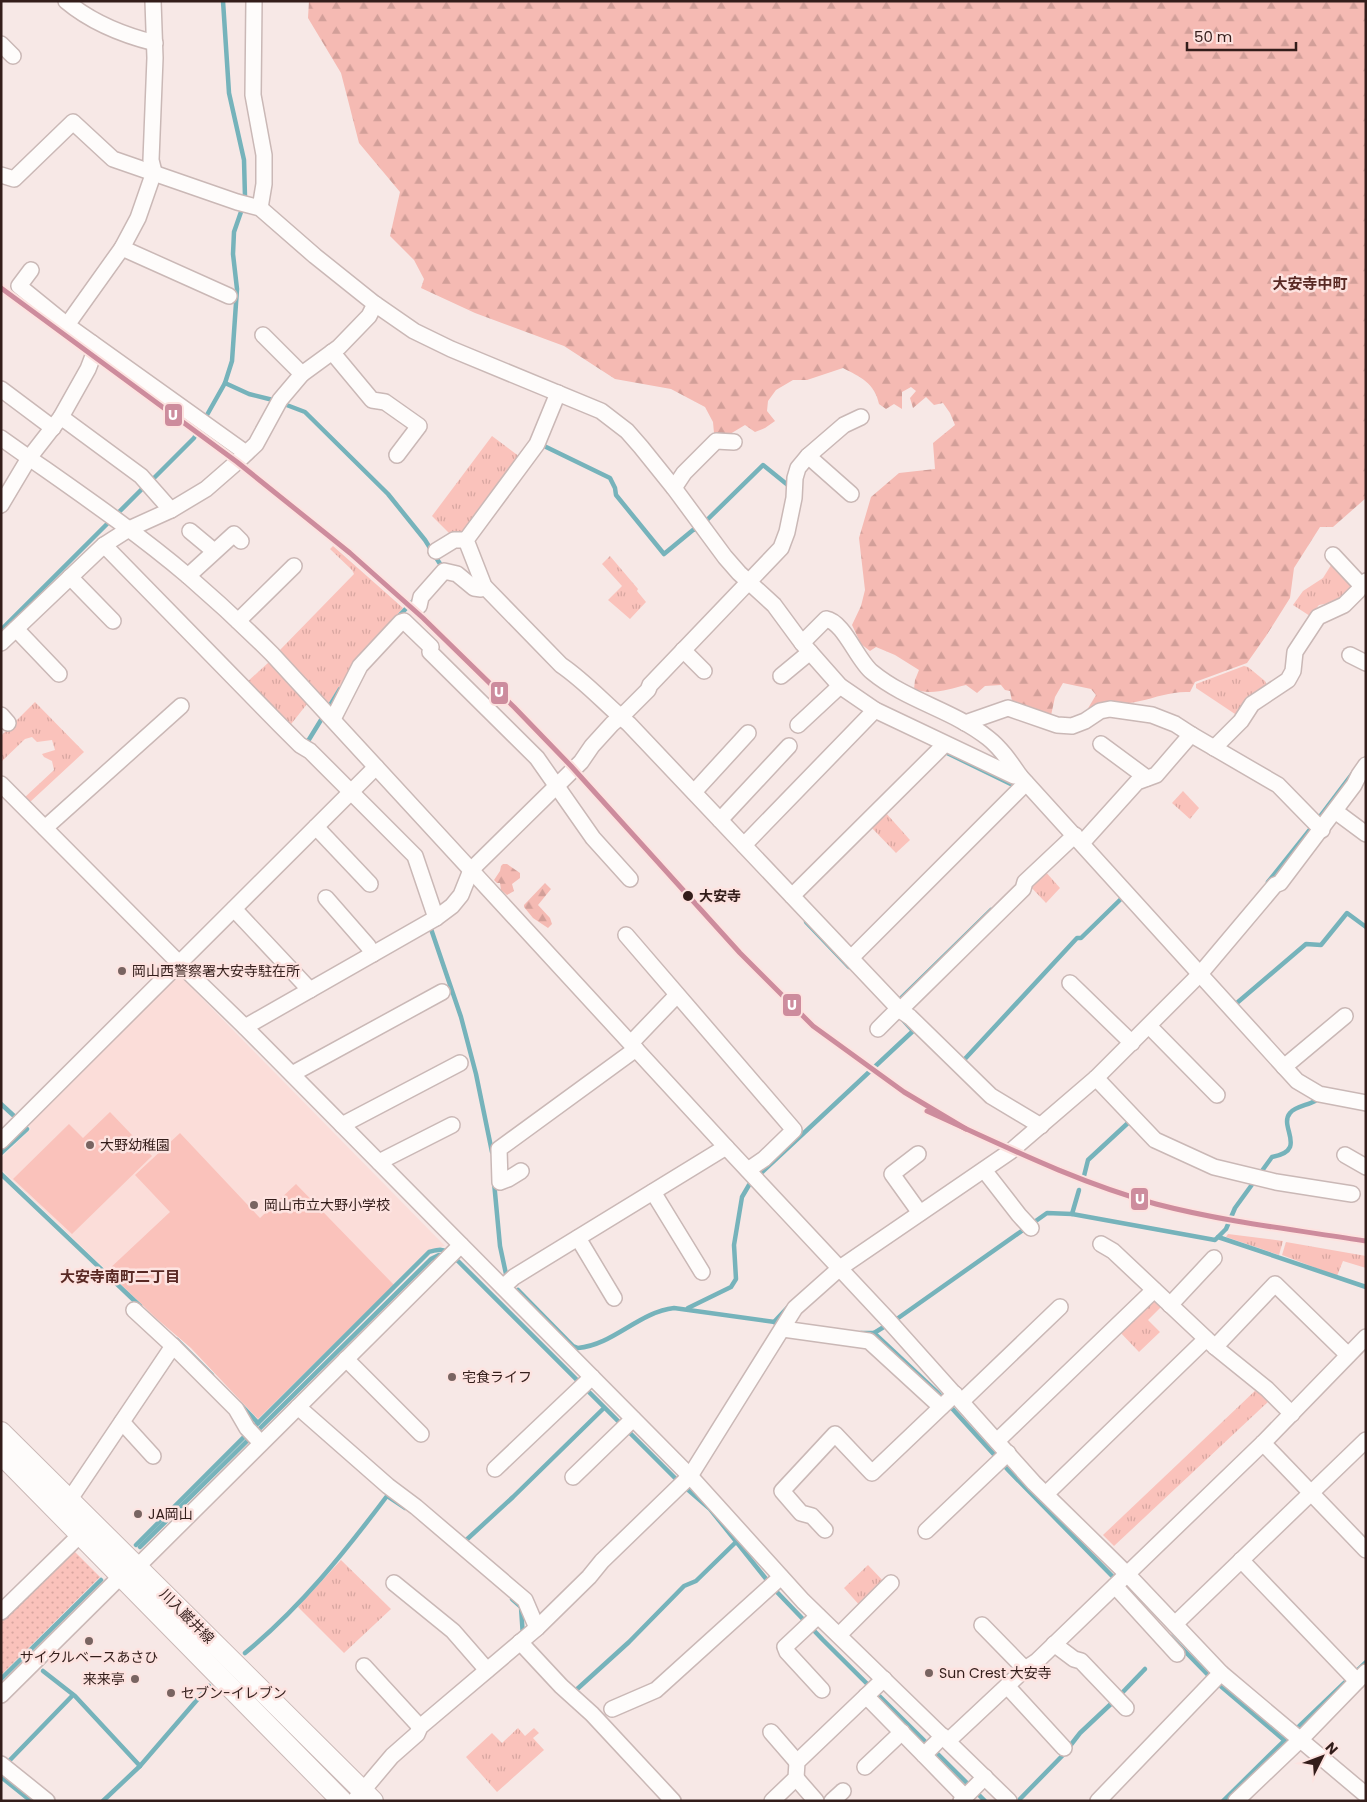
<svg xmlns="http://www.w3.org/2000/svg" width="1367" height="1802" viewBox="0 0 1367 1802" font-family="Poppins,'Noto Sans JP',sans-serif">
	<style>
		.built { fill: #fbddd9 }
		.grass { fill: url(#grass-tufts) }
		.forest { fill: url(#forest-firs) }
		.park { fill: #fac2bb }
		.garden { fill: url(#garden-dots) }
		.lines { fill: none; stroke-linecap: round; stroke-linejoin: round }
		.stream { stroke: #76b3bb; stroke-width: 4.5 }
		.minor-casing { stroke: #cab8b6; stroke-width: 18 }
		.major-casing { stroke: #cab8b6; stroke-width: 22 }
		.minor { stroke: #fefcfb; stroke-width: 15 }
		.major { stroke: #fefcfb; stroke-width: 20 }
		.rail-1-casing { stroke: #fde3e0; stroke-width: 9 }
		.rail-1 { stroke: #cd8c9d; stroke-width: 5 }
		.stop-dot { fill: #331d1a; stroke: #fde3e0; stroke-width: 2 }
		.poi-dot { fill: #786461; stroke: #fde3e0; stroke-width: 2 }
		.labels { text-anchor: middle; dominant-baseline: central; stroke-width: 5; stroke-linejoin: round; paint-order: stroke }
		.stop-label { font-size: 14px; font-weight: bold; fill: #331d1a; stroke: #fde3e0; text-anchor: start }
		.poi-label { font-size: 14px; fill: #331d1a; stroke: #fde3e0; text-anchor: start }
		.street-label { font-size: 14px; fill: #331d1a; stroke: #fde3e0 }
		.neighbourhood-label { font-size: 15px; font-weight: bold; fill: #592924; stroke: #fde3e0 }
		.line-badge { stroke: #fde3e0; stroke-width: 2 }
		.badge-label { font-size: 14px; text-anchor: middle; font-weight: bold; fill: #fff }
	</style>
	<defs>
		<pattern id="grass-tufts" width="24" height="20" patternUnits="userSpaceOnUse" patternTransform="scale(1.25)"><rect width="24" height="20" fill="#fac2bb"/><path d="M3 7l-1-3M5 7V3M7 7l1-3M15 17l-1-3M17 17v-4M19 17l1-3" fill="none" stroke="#d7a6a0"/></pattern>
		<pattern id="forest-firs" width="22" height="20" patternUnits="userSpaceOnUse" patternTransform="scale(1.25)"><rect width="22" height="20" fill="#f5bab3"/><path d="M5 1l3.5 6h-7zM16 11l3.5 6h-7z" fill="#d29f99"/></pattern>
		<pattern id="garden-dots" width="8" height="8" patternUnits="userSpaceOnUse" patternTransform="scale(1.25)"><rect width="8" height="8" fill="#fac2bb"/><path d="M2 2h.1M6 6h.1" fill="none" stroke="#d7a6a0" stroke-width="1.8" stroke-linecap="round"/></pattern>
	</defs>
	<rect width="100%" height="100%" fill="#f7e8e6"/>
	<!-- built -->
	<polygon class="built" points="178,974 445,1246 428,1250 258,1419 191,1348 156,1318 1,1169 1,1158 31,1129 27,1124"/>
	<!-- grass -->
	<g class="grass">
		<polygon points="492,436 520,457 462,533 451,535 432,516"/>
		<polygon points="333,546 403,608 354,664 328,704 279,651 354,574 352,570 330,549"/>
		<polygon points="610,556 638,589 637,591 646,602 630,619 608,600 622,586 602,564"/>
		<polygon points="1333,562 1354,585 1335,602 1319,605 1310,616 1293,605 1303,591 1323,578"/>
		<polygon points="269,662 307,704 288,728 246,683"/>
		<polygon points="1244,666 1248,667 1265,681 1267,685 1238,716 1196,688 1196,684"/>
		<polygon points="35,702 84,752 29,803 24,798 54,770 52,761 44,757 42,754 55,750 52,740 37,742 32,737 25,739 1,762 1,736"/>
		<polygon points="1183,791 1199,808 1190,819 1172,803"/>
		<polygon points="885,812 910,840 896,853 870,826"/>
		<polygon points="1044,870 1060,888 1046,903 1028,884"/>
		<polygon points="1228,1234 1283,1241 1279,1255 1226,1237"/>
		<polygon points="1286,1242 1366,1256 1366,1268 1343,1261 1337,1276 1282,1255"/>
		<polygon points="1150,1300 1157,1300 1163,1305 1148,1320 1160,1332 1139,1352 1118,1330"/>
		<polygon points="1258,1388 1270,1400 1114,1546 1103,1535"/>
		<polygon points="341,1560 391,1609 344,1653 298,1607"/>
		<polygon points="868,1565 886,1584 862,1608 844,1588"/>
		<polygon points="518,1728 525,1736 534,1728 539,1733 533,1738 544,1750 497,1792 466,1757 492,1733 502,1743"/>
	</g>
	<!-- forest -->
	<g class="forest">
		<path d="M309 1H1366V498L1333 527H1320L1294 568 1290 598 1266 636 1247 663 1195 682 1190 692C1172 691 1157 697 1140 701 1121 705 1108 706 1090 713L1087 710 1096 695 1091 689 1063 683 1055 697 1050 720 1013 706 1010 691 1005 690 1001 685 985 686 977 693 966 685C949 689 931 696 914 689L915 680 919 670 895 655 876 647 870 651 861 644 852 625 861 606 865 590 859 538 871 497 899 473 935 469 933 443 955 425 950 413 943 403 934 405 926 397 913 408 910 398 916 391 911 387 902 392V409L894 404 886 409 879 404C875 383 860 377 843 368L807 380H793L776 390 768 401 767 411 775 421 765 428 755 432 745 425 725 437 714 433 713 422 705 407 671 389 615 379 564 346 475 313 421 288 424 279 414 260 390 236 400 192 359 143 341 73 308 18Z"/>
		<polygon points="503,864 507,864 520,873 520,878 512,884 514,891 507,895 501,890 500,883 497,883 494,880 500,871 501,866"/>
		<polygon points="545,883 551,889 538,905 550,918 552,924 548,928 533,918 524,907 524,905"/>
	</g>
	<!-- park -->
	<g class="park">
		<polygon points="110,1112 152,1156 72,1234 13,1179 69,1124 83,1138"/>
		<polygon points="180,1133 260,1218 296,1184 394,1285 258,1419 191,1348 156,1318 107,1271 170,1212 135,1175"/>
	</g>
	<!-- garden -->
	<polygon class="garden" points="73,1550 100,1577 1,1675 1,1621"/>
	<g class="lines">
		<!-- stream -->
		<g class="stream">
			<polyline points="223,1 229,93 244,160 245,197"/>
			<polyline points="225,383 249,394 273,400"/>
			<polyline points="284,404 305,412 388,494 425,540 442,567 441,568"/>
			<polyline points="542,445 610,478 615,488 616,495 664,554 693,530 699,528"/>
			<polyline points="151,481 194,438 225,383 232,361 237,289 233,254 234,232 242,209"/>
			<polyline points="118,513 144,487 143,486"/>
			<polyline points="706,521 763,465 789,486"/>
			<polyline points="398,617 415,599"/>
			<polyline points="1,630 107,524"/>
			<polyline points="305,746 340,689"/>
			<polyline points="943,751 1019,788"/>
			<polyline points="1268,882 1312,827 1352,774"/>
			<polyline points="806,922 849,967"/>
			<polyline points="430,926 461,1017 476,1074 492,1152"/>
			<polyline points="1238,1002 1306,944 1321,945 1347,913 1366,927"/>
			<polyline points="896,1003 991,910"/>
			<polyline points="963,1061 1077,938 1081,938 1123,897"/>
			<polyline points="1,1104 13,1115"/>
			<polyline points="1,1153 27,1129"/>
			<polyline points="761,1173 913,1031 903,1020"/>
			<polyline points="1,1174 140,1306"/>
			<polyline points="1084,1176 1088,1160 1129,1122"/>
			<polyline points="494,1182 500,1246 506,1274"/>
			<polyline points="1072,1214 1079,1190"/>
			<polyline points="1218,1237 1366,1287"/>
			<polyline points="453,1259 458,1261 678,1481 710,1509 775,1590 823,1640 985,1801"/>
			<path d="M518 1290 573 1346 578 1348C613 1345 639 1312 674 1308L782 1323"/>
			<polyline points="688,1308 731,1287 736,1279 734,1245 742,1197 749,1185"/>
			<path d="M894 1321 1047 1213 1072 1214 1215 1240 1226 1229 1235 1208 1272 1157C1309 1150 1278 1127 1290 1113 1294 1107 1308 1105 1315 1101"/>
			<polyline points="774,1322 788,1307"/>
			<polyline points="861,1333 874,1333 938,1393 1009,1471 1117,1581"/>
			<polyline points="874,1333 887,1325"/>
			<polyline points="177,1340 212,1375"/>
			<polyline points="240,1404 258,1423"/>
			<polyline points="463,1543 513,1497 604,1408"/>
			<path d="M136 1545 429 1252C437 1250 442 1248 449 1253"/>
			<polyline points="140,1547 431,1259 439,1255 445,1257"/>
			<polyline points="512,1599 521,1607 523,1637"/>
			<polyline points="1171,1637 1210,1677 1284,1740"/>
			<path d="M245 1653C300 1608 344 1553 387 1496L405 1508"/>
			<polyline points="43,1671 75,1696 140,1766"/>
			<polyline points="1,1679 101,1580"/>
			<polyline points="575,1691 629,1642 684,1586 696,1581 736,1542"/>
			<polyline points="1120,1695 1145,1669"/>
			<polyline points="1295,1730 1366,1662"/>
			<polyline points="10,1760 73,1695"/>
			<polyline points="1,1777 31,1801"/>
			<polyline points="1020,1799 1063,1755 1080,1733 1113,1702"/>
			<polyline points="103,1801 140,1766 209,1686"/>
			<polyline points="1223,1801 1286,1739"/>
		</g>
		<defs>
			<g id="minor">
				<path d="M66 1C91 22 123 35 155 43"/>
				<polyline points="254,1 253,95 264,155 264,184 260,208"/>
				<polyline points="1,44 13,56"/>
				<polyline points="1,175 14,179 73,122 113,159 237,202 260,208 315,256 375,304 414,331 451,349 601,411 627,431 641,447 674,488 725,557 739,573 774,605 802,643 840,686 875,710 1014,776 1020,776 1297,1081 1319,1094 1366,1103"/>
				<polyline points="122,248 229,296"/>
				<polyline points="31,270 19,286 67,325 246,453"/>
				<polyline points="67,325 122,248 138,218 154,172 151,160 155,58 153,1"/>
				<polyline points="263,335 302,374"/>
				<polyline points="332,352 372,400 385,402 419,426 397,455"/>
				<polyline points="1,389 53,428"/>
				<path d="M558 393 537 444 466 540 484 586 561 665C586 682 606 705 629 724L900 1010 910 1017 991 1096 1041 1126"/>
				<polyline points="61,417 88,369 93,356 92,343"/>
				<path d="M1 438C64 483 129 526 188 576 217 601 245 627 272 654L726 1147 889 1321 1034 1483 1130 1577 1221 1673 1366 1795"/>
				<polyline points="808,456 851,494"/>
				<polyline points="674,488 684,473 716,441 734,442"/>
				<polyline points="1,505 29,458 61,417 141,476 171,510"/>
				<polyline points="190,531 214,551"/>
				<polyline points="104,545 280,725 300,745 310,751 415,856 436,918"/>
				<polyline points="436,551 454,540 466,540"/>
				<polyline points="1333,555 1361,585"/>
				<polyline points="188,576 234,534 241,541"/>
				<polyline points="70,577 113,621"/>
				<polyline points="419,606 421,597 444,571 457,574 474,588 481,589 484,586"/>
				<polyline points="238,621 294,566"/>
				<polyline points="16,629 59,674"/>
				<polyline points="1,643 104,545 129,529 171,510 206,489 237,462 256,444 280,400 302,374 339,347 369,316 375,304"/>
				<path d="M802 643 826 619C844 622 857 660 872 672 907 701 953 710 988 738 1001 748 1011 763 1020 776"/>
				<polyline points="683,650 704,671"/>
				<polyline points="1350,655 1366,663"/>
				<polyline points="781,676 810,652"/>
				<polyline points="1,715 8,723"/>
				<polyline points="333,719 360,666 401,622 404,621 431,647 430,652 537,758 593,838 630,879"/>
				<polyline points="965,723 1008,708 1057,725 1072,726 1085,721 1100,711 1110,709 1152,715 1175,724 1192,735"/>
				<polyline points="798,725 840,686"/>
				<polyline points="1101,744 1147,778"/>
				<polyline points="1214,748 1241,721 1252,704 1288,680 1293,671 1295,652 1318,617 1344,605 1358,591 1361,585 1366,581"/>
				<polyline points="1,784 179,963 245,1027 690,1476 803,1601 1009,1801"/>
				<polyline points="694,792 748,733"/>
				<polyline points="1335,811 1366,834"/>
				<polyline points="720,820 789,746"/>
				<polyline points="316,827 370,884"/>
				<polyline points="45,828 181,706"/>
				<polyline points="1082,843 1137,782 1156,775 1188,738 1192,735 1278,785 1322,830"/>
				<polyline points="744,845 875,710"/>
				<polyline points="792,896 945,744"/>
				<polyline points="326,898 368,946 373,954"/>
				<polyline points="234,909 310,990"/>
				<polyline points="626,935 794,1130 764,1159 748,1170"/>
				<polyline points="851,958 1026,783"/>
				<polyline points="1070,983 1132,1043"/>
				<polyline points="900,1010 1023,889 1025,882 1075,835"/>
				<polyline points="1149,1026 1217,1095"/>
				<polyline points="245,1027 436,918 452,906 461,895 471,870 581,762 592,746 612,724 626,712 648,690 650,685 781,548 787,532 794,498 795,478 798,468 808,456 844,425 861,417"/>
				<polyline points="878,1029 899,1008"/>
				<polyline points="631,1043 677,995"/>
				<polyline points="1284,1067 1345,1016"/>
				<polyline points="292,1074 442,992"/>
				<polyline points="1096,1078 1155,1140 1214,1167 1276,1182 1352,1194"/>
				<polyline points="342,1125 460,1063"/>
				<polyline points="1,1141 376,767"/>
				<polyline points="918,1154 892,1174 920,1213"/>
				<polyline points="1345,1155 1366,1167"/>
				<polyline points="379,1162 452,1125"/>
				<polyline points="984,1170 1019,1215 1031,1228"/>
				<polyline points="521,1171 508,1179 500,1182 499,1149 636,1049"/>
				<polyline points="653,1192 702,1272"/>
				<polyline points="578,1238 614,1298"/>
				<polyline points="1101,1244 1113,1251 1215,1347 1267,1389 1292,1414"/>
				<polyline points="503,1287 514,1277 726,1147"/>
				<polyline points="1170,1305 1214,1258"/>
				<polyline points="134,1310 173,1346 236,1409 247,1428 261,1443"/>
				<polyline points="783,1329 869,1341 941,1407"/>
				<polyline points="1215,1347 1275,1284 1348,1355"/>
				<polyline points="346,1359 421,1434"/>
				<polyline points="962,1401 1060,1307"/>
				<polyline points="298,1407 388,1486 416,1507 525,1600 537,1628"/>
				<polyline points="122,1422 153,1456"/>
				<polyline points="997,1441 1154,1290"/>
				<polyline points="1263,1443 1366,1550"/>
				<polyline points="495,1469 592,1377"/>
				<polyline points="573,1477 633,1419"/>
				<polyline points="1046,1494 1206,1339"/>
				<polyline points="70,1499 173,1346"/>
				<polyline points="825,1530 812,1516 801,1513 782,1491 835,1434 872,1473 955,1394"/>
				<polyline points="926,1531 1008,1453"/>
				<polyline points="1241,1560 1357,1681"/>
				<polyline points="137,1567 461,1245"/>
				<polyline points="394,1583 453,1631 487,1670"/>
				<polyline points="1115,1586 1177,1654"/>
				<polyline points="1,1612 81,1534"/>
				<polyline points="818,1616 785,1647 787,1652 822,1690"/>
				<polyline points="1175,1624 1366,1440"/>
				<polyline points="982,1625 1025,1669"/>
				<polyline points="839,1635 891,1583"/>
				<polyline points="520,1642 561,1686 592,1714 673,1801"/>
				<polyline points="1054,1644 1074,1659 1081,1661 1126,1708"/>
				<polyline points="364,1666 420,1727"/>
				<polyline points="1007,1686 1064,1748"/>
				<polyline points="1,1695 122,1575"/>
				<polyline points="866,1696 924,1755 943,1736"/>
				<polyline points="612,1709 656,1690 781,1577"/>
				<polyline points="771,1732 797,1762"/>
				<polyline points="948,1741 1025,1669 1037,1661 1263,1443 1366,1337"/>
				<polyline points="924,1755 965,1797"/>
				<polyline points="1,1764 47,1801"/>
				<polyline points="865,1767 902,1732"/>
				<polyline points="796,1778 816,1801"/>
				<polyline points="354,1801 392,1756 417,1734 420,1727 537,1628 589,1577 602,1561 690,1476 795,1308 840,1268 1011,1151 1096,1078 1200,974 1275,885 1280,883 1354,785 1359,775 1366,765"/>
				<polyline points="772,1801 796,1778 797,1762 884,1679"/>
				<polyline points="832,1801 843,1791"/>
				<polyline points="961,1801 985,1777"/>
				<polyline points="1098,1801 1221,1673"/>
				<polyline points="1236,1801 1301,1739 1366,1672"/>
			</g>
			<g id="major">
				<polyline points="1,1432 373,1801"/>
				<polyline points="1,1454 342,1801"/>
			</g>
		</defs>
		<!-- minor casing -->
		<use href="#minor" class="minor-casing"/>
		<!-- major casing -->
		<use href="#major" class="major-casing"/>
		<!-- minor -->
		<use href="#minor" class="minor"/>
		<!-- major -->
		<use href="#major" class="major"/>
		<defs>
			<g id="rail-1">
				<polyline points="1,288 237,462 350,553 423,618 514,707 571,766 740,953 813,1026 904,1092 966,1129"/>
				<path d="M927 1111C1002 1145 1076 1182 1156 1204 1225 1222 1296 1230 1366 1241"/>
			</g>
		</defs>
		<!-- rail-1 casing -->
		<use href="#rail-1" class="rail-1-casing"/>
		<!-- rail-1 -->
		<use href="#rail-1" class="rail-1"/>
	</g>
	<!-- markers -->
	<circle class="stop-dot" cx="688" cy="896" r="6"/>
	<g class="poi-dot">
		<circle cx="122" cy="971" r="5"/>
		<circle cx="90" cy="1145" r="5"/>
		<circle cx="254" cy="1205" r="5"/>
		<circle cx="452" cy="1377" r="5"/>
		<circle cx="138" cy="1514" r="5"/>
		<circle cx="89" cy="1641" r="5"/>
		<circle cx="929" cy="1673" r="5"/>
		<circle cx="135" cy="1679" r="5"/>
		<circle cx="171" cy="1693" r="5"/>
	</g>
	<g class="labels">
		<!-- stop labels -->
		<g class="stop-label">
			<text x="699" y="896">大安寺</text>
		</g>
		<!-- poi labels -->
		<g class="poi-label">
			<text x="132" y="971">岡山西警察署大安寺駐在所</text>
			<text x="100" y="1145">大野幼稚園</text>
			<text x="264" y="1205">岡山市立大野小学校</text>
			<text x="462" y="1377">宅食ライフ</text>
			<text x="148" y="1514">JA岡山</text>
			<text x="89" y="1657" text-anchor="middle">サイクルベースあさひ</text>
			<text x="939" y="1673">Sun Crest 大安寺</text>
			<text x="125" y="1679" text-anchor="end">来来亭</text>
			<text x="181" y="1693">セブン-イレブン</text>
		</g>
		<!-- street labels -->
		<g class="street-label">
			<text transform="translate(187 1616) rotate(45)">川入巌井線</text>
		</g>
		<!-- neighbourhood labels -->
		<g class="neighbourhood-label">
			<text x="1310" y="283">大安寺中町</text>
			<text x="120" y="1276">大安寺南町二丁目</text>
		</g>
	</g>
	<g class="line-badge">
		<rect x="164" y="403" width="19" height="24" rx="5" fill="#cd8c9d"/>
		<rect x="490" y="681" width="19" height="24" rx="5" fill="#cd8c9d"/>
		<rect x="782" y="993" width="20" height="24" rx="5" fill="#cd8c9d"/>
		<rect x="1130" y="1187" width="19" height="24" rx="5" fill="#cd8c9d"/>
	</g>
	<g class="badge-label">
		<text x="173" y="420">U</text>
		<text x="499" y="697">U</text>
		<text x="792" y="1010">U</text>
		<text x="1140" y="1204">U</text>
	</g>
	<!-- border -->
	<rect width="1367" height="1802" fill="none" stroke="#331d1a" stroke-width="5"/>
	<!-- north arrow -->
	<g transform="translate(1322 1757) rotate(48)" stroke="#fde3e0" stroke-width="4" paint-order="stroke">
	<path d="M0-4L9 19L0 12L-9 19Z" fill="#331d1a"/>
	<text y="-8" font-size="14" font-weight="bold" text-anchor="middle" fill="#331d1a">N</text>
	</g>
	<!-- scale -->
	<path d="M1187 42v8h109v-8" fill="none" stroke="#331d1a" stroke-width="2.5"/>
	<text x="1194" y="42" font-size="15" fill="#331d1a" stroke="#fde3e0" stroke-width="4" paint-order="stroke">50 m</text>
</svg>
